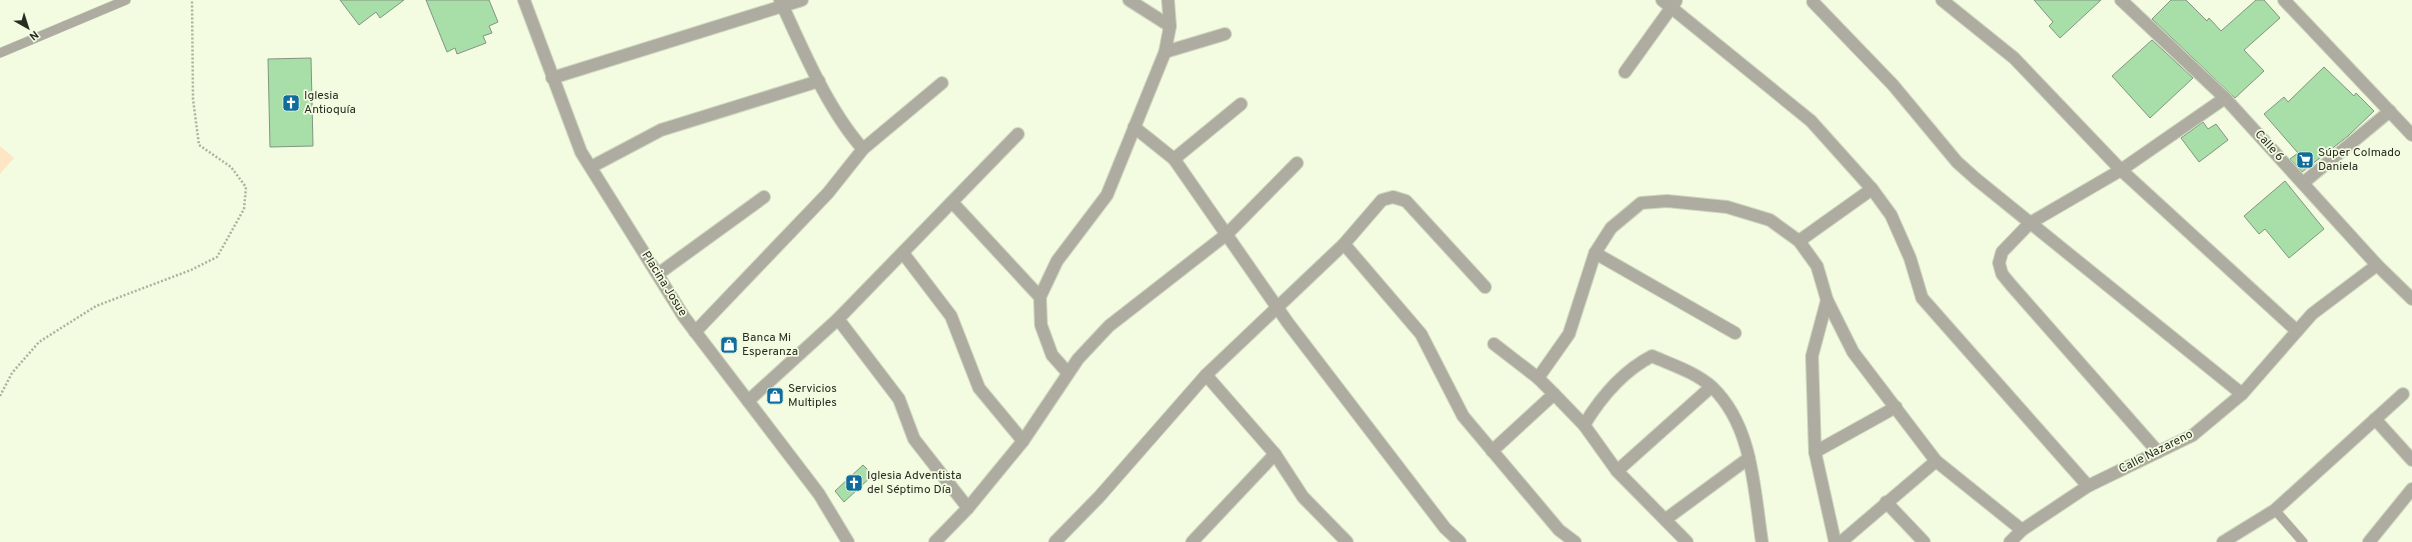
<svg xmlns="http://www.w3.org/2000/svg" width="2412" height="542" viewBox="0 0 2412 542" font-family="Overpass,sans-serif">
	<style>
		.green { fill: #fee6c5 }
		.building { fill: #a8dfa8; stroke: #829581 }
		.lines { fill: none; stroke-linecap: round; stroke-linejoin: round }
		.lane-casing { stroke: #cfd6bf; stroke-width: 10 }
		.street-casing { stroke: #cfd6bf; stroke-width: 14 }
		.path { stroke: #acb29e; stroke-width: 2.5; stroke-dasharray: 2 2; stroke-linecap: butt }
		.lane { stroke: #aeaca0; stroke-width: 9 }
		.street { stroke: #aeaca0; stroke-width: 12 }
		.labels { text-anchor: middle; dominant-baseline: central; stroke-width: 3.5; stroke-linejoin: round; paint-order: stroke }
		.poi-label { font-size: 12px; fill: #292c22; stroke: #f3fbe1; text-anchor: start }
		.street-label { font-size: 12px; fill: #292c22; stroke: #f3fbe1 }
	</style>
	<rect width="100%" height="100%" fill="#f3fbe1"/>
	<!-- green -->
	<polygon class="green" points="0,146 14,158 0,174"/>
	<!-- building -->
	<g class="building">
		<polygon points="340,0 404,0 380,18 376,12 359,25"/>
		<polygon points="426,0 489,0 498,22 489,26 492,33 483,36 486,43 457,54 455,48 447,52"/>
		<polygon points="2034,0 2101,0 2060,38 2049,26 2053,22"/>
		<polygon points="2171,0 2186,0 2207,21 2209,18 2221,31 2256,0 2264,0 2280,18 2244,50 2264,71 2235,98 2152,19"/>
		<polygon points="2152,40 2193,78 2150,118 2112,76"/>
		<polygon points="311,58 313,146 270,147 268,59"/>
		<polygon points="2324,67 2354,96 2356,93 2374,111 2348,136 2302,172 2290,159 2298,153 2264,114 2284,97 2288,102"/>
		<polygon points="2203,122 2208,129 2216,124 2228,140 2199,162 2181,138"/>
		<polygon points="2285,181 2324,229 2289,258 2265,229 2259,234 2244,216"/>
		<polygon points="863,465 873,475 844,502 835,491"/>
	</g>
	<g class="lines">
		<defs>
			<g id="lane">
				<polyline points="0,53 126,0"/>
				<polyline points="2275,510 2303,542"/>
			</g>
			<g id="street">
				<polyline points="524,0 581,152 684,317 819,494 848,542"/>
				<polyline points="1129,0 1170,26"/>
				<polyline points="1662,0 1811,121 1872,189 1891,215 1910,258 1922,298 2088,486"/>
				<polyline points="1942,0 2014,58 2121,170 2297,331"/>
				<polyline points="2121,0 2225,98 2377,265 2412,299"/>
				<polyline points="2284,0 2412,135"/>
				<polyline points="1813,2 1893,85 1957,162 1976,179 2242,394"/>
				<polyline points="1165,52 1225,34"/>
				<polyline points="1625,72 1676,1"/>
				<polyline points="552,78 802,0"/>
				<polyline points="1134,127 1174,159 1288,323 1445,528 1460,542"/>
				<polyline points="863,149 942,83"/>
				<polyline points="1174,159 1241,104"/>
				<polyline points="591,167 661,130 819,81"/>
				<polyline points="2303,183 2390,111"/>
				<polyline points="952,202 1040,297"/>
				<polyline points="1799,241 1872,189"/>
				<polyline points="1344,244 1421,334 1463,416 1559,530 1575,542"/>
				<polyline points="903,253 951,316 979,388 1023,441"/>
				<polyline points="1595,253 1735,333"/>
				<polyline points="658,274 764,197"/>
				<polyline points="1827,300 1812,356 1815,452 1835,542"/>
				<polyline points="838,319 899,399 914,439 968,508"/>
				<path d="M695 332 828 193 863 149C828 110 802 48 780 0"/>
				<polyline points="1494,344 1538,378 1554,394 1584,425 1617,471 1687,542"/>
				<polyline points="1068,373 1052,355 1041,325 1040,297 1057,261 1107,195 1165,52 1170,26 1168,0"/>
				<polyline points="1206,375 1275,454 1303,497 1347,542"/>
				<polyline points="1538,378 1569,334 1595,253 1611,228 1641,203 1667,201 1727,207 1770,220 1799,241 1817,266 1827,300 1853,352 1936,461 2022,530"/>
				<polyline points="748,401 838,319 1018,134"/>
				<polyline points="2375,419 2412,460"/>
				<path d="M1584 425C1601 397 1623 371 1652 356 1672 365 1695 372 1712 387 1753 426 1754 490 1762 542"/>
				<polyline points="1492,451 1554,394"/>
				<polyline points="1815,452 1896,407"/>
				<polyline points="2158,452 2011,285 2002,274 1999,263 2002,252 2030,223 2121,170 2225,98"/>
				<polyline points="1617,471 1711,387"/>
				<polyline points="1886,502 1924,542"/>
				<polyline points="1666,519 1749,458"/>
				<polyline points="935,542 968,508 1023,441 1078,359 1109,326 1227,234 1297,163"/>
				<polyline points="1055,542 1099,497 1206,375 1344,244 1382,200 1393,197 1406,201 1485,287"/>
				<polyline points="1192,542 1275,454"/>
				<polyline points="1841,542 1936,461"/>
				<polyline points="2010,542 2022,530 2088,486 2193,435 2242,394 2312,314 2377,265"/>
				<polyline points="2223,542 2275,510 2403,394"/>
				<polyline points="2369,542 2412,489"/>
			</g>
		</defs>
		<!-- lane casing -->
		<use href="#lane" class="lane-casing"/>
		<!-- street casing -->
		<use href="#street" class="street-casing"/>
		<!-- path -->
		<polyline class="path" points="0,396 12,373 39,342 96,306 191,270 217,257 244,209 246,187 231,167 199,145 193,99 192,0"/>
		<!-- lane -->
		<use href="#lane" class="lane"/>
		<!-- street -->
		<use href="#street" class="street"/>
	</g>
	<!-- icons -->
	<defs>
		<symbol id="church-square" viewBox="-11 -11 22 22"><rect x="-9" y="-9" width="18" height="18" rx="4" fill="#106c9b" stroke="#f3fbe1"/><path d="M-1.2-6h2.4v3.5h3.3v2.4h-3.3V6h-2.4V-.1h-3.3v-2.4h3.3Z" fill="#fff"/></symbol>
		<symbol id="supermarket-square" viewBox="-11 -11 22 22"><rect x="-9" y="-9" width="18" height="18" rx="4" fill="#106c9b" stroke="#f3fbe1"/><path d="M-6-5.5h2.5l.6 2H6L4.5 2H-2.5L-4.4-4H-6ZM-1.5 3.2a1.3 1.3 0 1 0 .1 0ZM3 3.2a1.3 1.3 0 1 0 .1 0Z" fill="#fff"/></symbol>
		<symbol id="shop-square" viewBox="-11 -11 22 22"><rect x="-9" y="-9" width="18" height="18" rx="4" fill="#106c9b" stroke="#f3fbe1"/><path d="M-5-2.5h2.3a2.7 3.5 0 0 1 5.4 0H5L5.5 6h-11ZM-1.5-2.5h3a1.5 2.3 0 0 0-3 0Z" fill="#fff"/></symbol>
	</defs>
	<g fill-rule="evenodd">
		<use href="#church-square" x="281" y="93" width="20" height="20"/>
		<use href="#supermarket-square" x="2295" y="150" width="20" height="20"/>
		<use href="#shop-square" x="719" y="335" width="20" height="20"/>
		<use href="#shop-square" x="765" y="386" width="20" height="20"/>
		<use href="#church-square" x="844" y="473" width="20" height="20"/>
	</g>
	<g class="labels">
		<!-- poi labels -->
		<g class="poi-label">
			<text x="304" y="96">Iglesia<tspan x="304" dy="14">Antioquía</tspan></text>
			<text x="2318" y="153">Súper Colmado<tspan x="2318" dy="14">Daniela</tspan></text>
			<text x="742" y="338">Banca Mi<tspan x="742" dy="14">Esperanza</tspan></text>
			<text x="788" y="389">Servicios<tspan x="788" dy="14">Multiples</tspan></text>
			<text x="867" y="476">Iglesia Adventista<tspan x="867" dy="14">del Séptimo Día</tspan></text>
		</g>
		<!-- street labels -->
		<g class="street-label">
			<text transform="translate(2269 146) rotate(48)">Calle 6</text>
			<text transform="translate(664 284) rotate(58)">Placina Josue</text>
			<text transform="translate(2156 452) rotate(-27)">Calle Nazareno</text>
		</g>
	</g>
	<!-- north arrow -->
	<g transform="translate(28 28) rotate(141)" stroke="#f3fbe1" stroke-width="3" paint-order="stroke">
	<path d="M0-3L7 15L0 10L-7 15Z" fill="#292c22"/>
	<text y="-6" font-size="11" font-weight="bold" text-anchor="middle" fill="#292c22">N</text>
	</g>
</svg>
